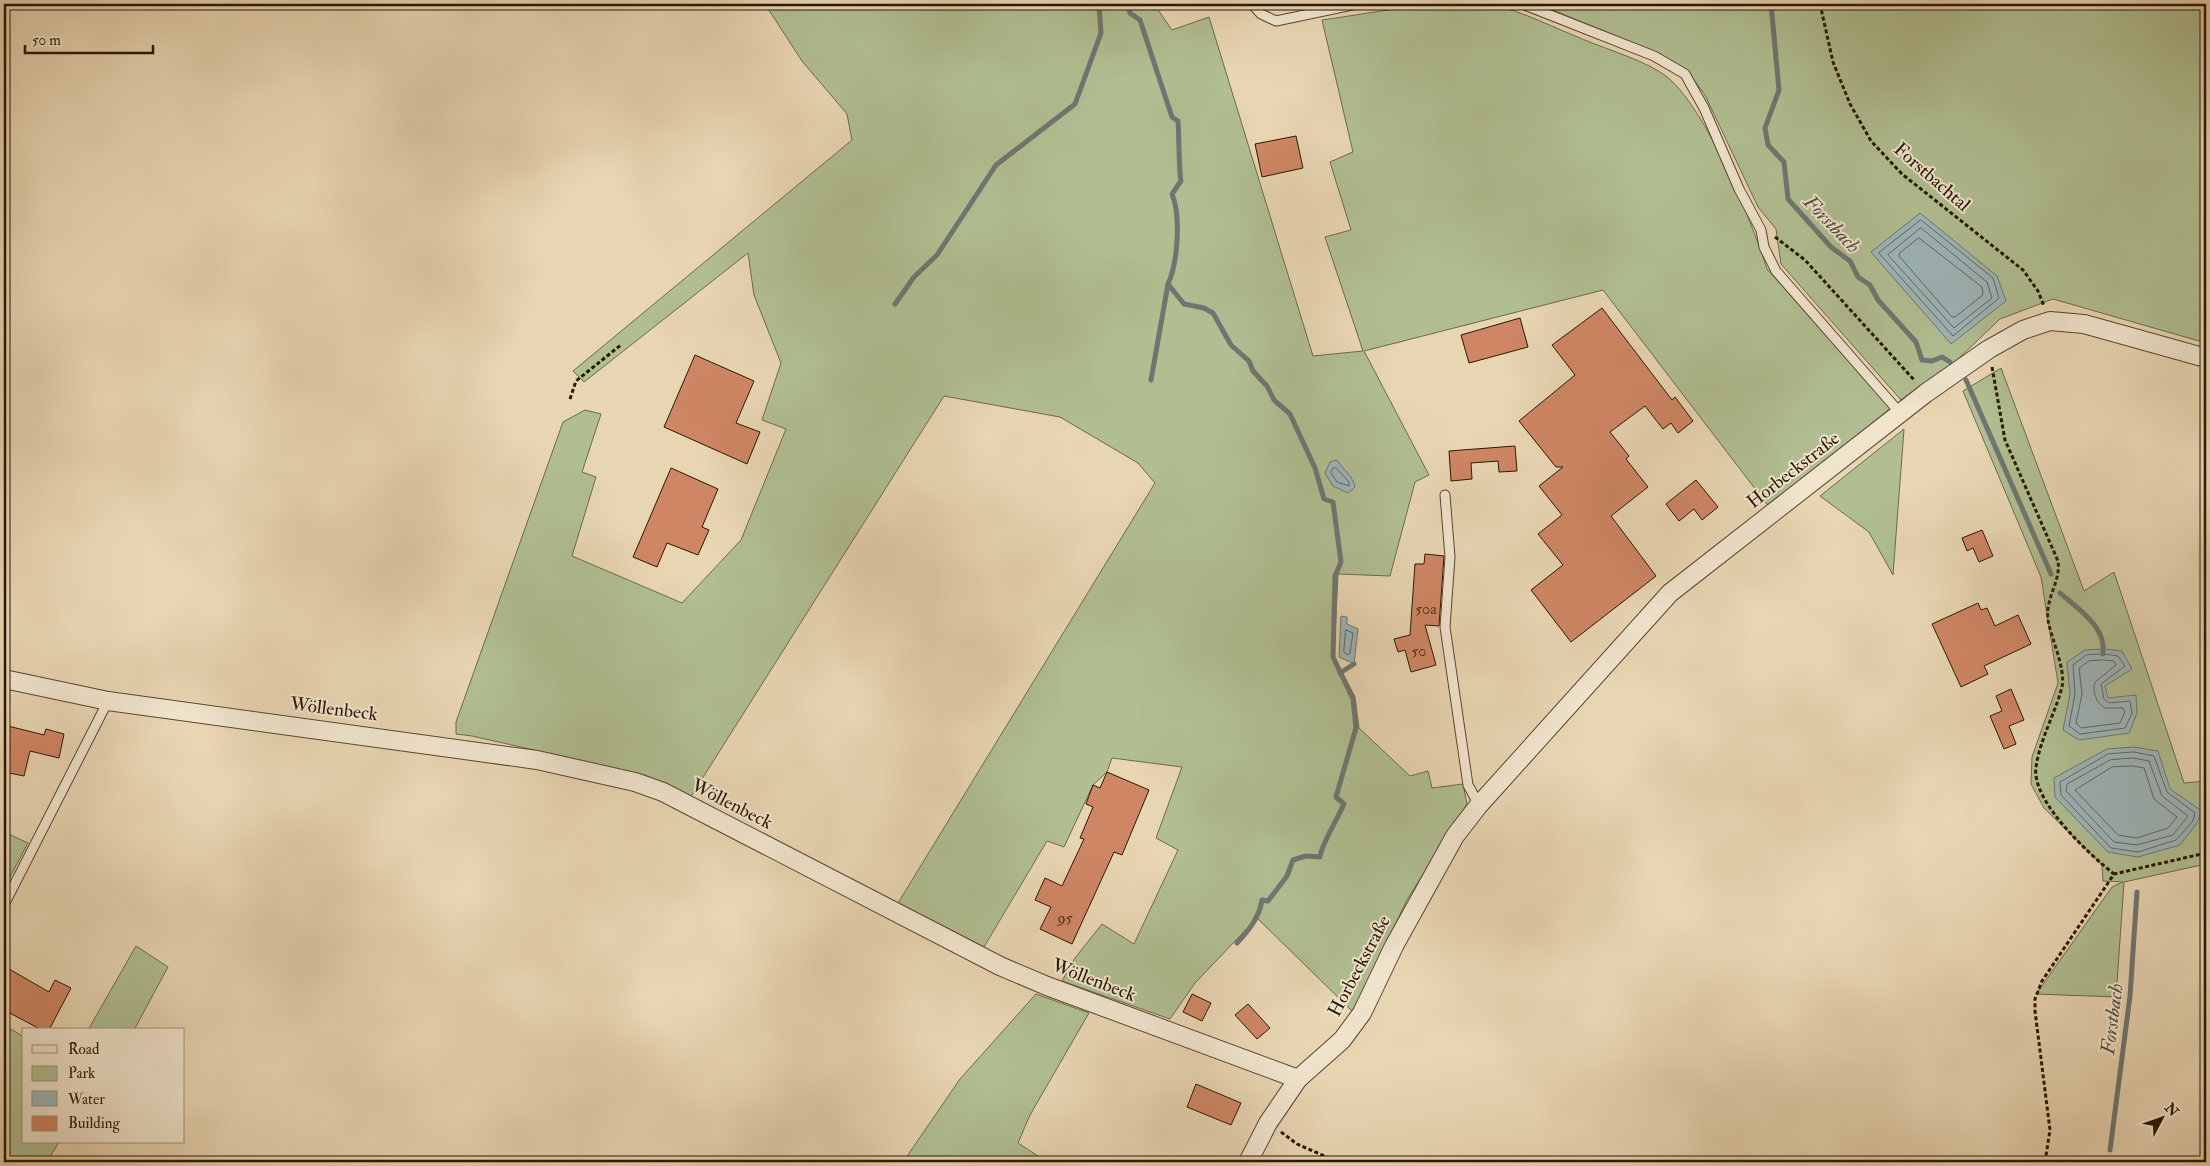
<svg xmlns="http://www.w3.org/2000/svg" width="2210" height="1166" viewBox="0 0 2210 1166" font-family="'IM FELL Double Pica',serif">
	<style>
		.green { fill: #b0be91; stroke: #6c6a4a }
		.water { fill: #9db5b9; stroke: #6f7671 }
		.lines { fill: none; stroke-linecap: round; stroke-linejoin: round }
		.shore { stroke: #63665e; stroke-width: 1 }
		.stream { stroke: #6f7671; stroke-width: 5 }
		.building { fill: #cf8664; stroke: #291704 }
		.lane-casing { stroke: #594630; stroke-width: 11 }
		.street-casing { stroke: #594630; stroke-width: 20 }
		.path { stroke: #291704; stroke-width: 3; stroke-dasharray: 4 2.5; stroke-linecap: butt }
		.lane { stroke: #f0e4cd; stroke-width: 9 }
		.street { stroke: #f0e4cd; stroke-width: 18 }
		.labels { text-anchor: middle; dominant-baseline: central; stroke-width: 4; stroke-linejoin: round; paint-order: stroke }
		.number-label { font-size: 16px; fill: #52331c }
		.street-label { font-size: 19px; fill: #291704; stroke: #f0e4cd }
		.water-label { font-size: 20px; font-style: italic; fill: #524e43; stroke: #f0e4cd }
	</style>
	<rect width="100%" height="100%" fill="#e8d5b2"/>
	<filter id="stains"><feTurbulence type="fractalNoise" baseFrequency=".004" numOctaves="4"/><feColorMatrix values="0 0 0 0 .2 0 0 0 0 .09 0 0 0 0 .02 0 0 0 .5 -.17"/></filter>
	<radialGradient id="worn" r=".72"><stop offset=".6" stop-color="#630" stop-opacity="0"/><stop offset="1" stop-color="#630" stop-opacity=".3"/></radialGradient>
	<!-- green -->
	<g class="green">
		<path d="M765 4H1154L1172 30 1209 17 1313 356 1363 351 1325 237 1351 230 1330 162 1353 152 1322 20C1373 13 1428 1 1480 4 1512 6 1543 23 1573 35 1599 47 1636 57 1660 72 1702 96 1752 222 1767 269L1891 408 1769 507 1603 290 1364 351 1429 475 1415 482 1390 576 1338 574 1334 656 1355 697 1359 728 1410 776 1428 771 1432 788 1463 784 1467 804 1407 900 1353 1012 1257 918 1195 983 1170 1019 1062 981 1075 958 1102 924 1134 944 1178 850 1156 838 1182 767 1112 758 1107 772 1093 785 1064 847 1047 841 984 947 898 903 1155 483 1138 463 1060 417 944 396 690 798 645 775 472 736 456 734V722L563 422 585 410 601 414 582 472 596 477 572 556 682 603 741 540 786 429 762 420 781 363 754 295 748 253 584 382 573 371 852 140 847 114 802 61Z"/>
		<polygon points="1538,4 2206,4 2206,343 2053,299 2000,319 1957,360 1901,400 1781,264 1776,229 1758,207 1705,95 1688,72 1656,52"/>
		<polygon points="2001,368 2084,591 2114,572 2184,783 2206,781 2206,864 2124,882 2116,997 2036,994 2112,887 2123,882 2103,881 2102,865 2044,808 2031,784 2032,757 2058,683 2041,577 1963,391"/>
		<polygon points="1904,429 1893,575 1869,532 1820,496"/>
		<polygon points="4,832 28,843 4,888"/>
		<polygon points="136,946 168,967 134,1030 88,1030"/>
		<polygon points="1036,994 1089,1013 1030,1115 1018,1143 1047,1162 903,1162 960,1079"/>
		<polygon points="4,1025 24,1037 24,1142 59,1142 47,1162 4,1162"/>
	</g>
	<!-- water -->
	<g class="water">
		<polygon points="1920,213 1997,276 2006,301 1951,344 1871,252"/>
		<path d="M1337 460C1343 470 1353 476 1355 487L1348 493 1333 486 1325 473 1330 462Z"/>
		<polygon points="1341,616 1347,617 1347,624 1358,629 1354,664 1339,657"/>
		<polygon points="2104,649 2122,651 2132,669 2105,686 2108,698 2136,695 2137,713 2129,733 2079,740 2063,730 2070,694 2067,662 2085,650"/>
		<polygon points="2134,747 2158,751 2170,789 2202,811 2197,823 2180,845 2138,857 2108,852 2055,797 2054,778 2107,749"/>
	</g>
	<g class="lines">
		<!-- shore -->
		<g class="shore">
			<polygon points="1921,220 1993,278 1999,298 1953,336 1879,253"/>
			<polygon points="1921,228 1987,282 1992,298 1954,328 1888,255"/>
			<polygon points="1919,238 1982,287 1983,295 1955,317 1952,317 1899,256 1900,253"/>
			<polygon points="1333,468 1336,468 1349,482 1349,486 1337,482 1331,473"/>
			<polygon points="1346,630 1353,633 1350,653 1348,655 1344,652"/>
			<polygon points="2104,654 2118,656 2125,666 2101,684 2104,699 2109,703 2130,701 2132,713 2125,728 2080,734 2069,726 2075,694 2073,665 2086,655"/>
			<path d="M2103 660 2114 661 2116 665 2095 682C2092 691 2096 703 2105 708H2123L2125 712 2120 723 2081 728 2076 723 2082 694 2079 668 2089 661Z"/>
			<polygon points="2134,752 2154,756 2167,792 2195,813 2193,821 2176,840 2138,852 2111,848 2061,795 2060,782 2108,754"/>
			<polygon points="2133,758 2149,761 2162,796 2188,816 2173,835 2137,845 2114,842 2066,791 2067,784 2110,760"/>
			<polygon points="2133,766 2144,768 2154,799 2177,817 2168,828 2137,838 2118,835 2075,790 2112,767"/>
		</g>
		<!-- stream -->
		<g class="stream">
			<path d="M1127 4 1130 13 1140 20 1172 117 1178 121C1179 132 1179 176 1181 181L1172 194C1181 216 1178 262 1168 284L1184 304 1204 308 1213 313 1231 345 1249 361 1253 371 1267 386 1274 400 1290 414 1315 468 1324 499 1333 502 1341 562 1335 576 1333 657 1353 699 1356 728 1336 797 1344 804C1338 818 1321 845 1320 857L1306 856 1293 860 1287 876 1268 901 1262 900C1259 918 1249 930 1237 943"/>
			<polyline points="1771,4 1779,90 1765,128 1768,145 1784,162 1788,199 1831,247 1850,261 1858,277 1870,285 1878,300 1916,342 1922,360 1932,361 1942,357 1950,362"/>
			<polyline points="895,304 914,277 937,255 996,165 1075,104 1101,33 1099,4"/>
			<polyline points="1151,380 1168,284"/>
			<polyline points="1966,380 2051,574"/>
			<path d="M2060 593C2078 609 2107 627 2103 654"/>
			<polyline points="1340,673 1354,664"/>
			<polyline points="2110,1150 2130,996 2137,892"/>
		</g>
	</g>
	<!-- building -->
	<g class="building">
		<polygon points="1296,136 1303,168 1262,177 1255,144"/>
		<polygon points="1602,308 1672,400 1675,397 1693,421 1678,433 1671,423 1663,429 1645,406 1610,432 1629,456 1626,459 1648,487 1611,516 1656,576 1571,642 1531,590 1563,565 1538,534 1562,515 1539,486 1563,467 1556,467 1519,421 1575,375 1552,345"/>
		<polygon points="1520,318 1528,347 1469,363 1461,335"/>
		<polygon points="695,355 754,381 736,423 760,432 747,464 664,427"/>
		<polygon points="1515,446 1517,471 1499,472 1498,461 1471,463 1472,479 1451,481 1449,451"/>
		<polygon points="671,468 718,489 702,527 709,530 698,555 667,543 657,567 633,557"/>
		<polygon points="1696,480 1718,507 1702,520 1694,509 1679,521 1666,504"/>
		<polygon points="1982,530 1993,556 1979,562 1973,548 1967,551 1962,538"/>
		<polygon points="1425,554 1444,556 1439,626 1425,625 1436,665 1411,672 1405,650 1398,652 1394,639 1410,635 1415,564 1424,564"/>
		<polygon points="1978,603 1981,610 1987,608 1995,626 2018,615 2031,644 1984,666 1988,674 1961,687 1932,624"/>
		<polygon points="2011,689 2024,720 2009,726 2016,744 2004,749 1990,716 2002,711 1996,696"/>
		<polygon points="4,725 44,735 46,729 64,734 59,758 30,751 24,776 4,772"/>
		<polygon points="1107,772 1149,790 1122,855 1114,852 1072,944 1040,929 1051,907 1035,900 1045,878 1062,886 1084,839 1080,838 1093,807 1086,804 1093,785 1100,788"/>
		<polygon points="4,966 49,992 55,980 71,988 49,1030 42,1030 4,1010"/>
		<polygon points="1192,994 1211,1003 1202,1021 1183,1012"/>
		<polygon points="1248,1004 1270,1028 1257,1039 1235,1015"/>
		<polygon points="1196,1084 1241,1103 1231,1125 1187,1107"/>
	</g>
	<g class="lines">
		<defs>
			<g id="lane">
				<polyline points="1252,4 1261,14 1276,21 1357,4"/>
				<polyline points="1522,4 1654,56 1685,74 1704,108 1739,189 1761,230 1764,247 1776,271 1901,414"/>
				<polyline points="1445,495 1450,557 1445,627 1468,785 1479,805"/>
				<polyline points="4,905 108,701"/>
			</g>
			<g id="street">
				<polyline points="4,679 108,701 537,760 635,782 663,792 1000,966 1047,986 1298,1079"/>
				<polyline points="1248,1162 1268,1123 1298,1079 1342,1040 1362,1013 1394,946 1455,836 1479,805 1670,593 1926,393 1989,349 2023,330 2050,321 2084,324 2206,358"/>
			</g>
		</defs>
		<!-- lane casing -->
		<use href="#lane" class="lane-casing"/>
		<!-- street casing -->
		<use href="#street" class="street-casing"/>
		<!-- path -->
		<g class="path">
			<polyline points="1820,4 1833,62 1850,104 1871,141 1902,174 2023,270 2038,291 2044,306"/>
			<polyline points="1775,237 1805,260 1915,381"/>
			<path d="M1992 367 2005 440 2058 561C2061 582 2045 598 2048 620 2051 638 2066 669 2062 687 2055 714 2040 739 2036 767 2031 801 2089 854 2114 874"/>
			<polyline points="570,399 576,381 622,344"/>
			<polyline points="1281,1132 1297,1144 1338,1162"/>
			<polyline points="2045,1162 2050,1130 2035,1011 2035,999 2042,981 2114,874 2206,853"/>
		</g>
		<!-- lane -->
		<use href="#lane" class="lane"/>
		<!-- street -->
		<use href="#street" class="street"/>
	</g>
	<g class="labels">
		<!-- number labels -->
		<g class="number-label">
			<text x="1426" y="609">50a</text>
			<text x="1419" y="651">50</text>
			<text x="1065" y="918">95</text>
		</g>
		<!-- street labels -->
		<g class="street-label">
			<text transform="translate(1932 177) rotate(41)">Forstbachtal</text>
			<text transform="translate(1793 470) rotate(-38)">Horbeckstraße</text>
			<text transform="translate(334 709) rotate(7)">Wöllenbeck</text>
			<text transform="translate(732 804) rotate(27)">Wöllenbeck</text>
			<text transform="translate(1359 966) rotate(-62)">Horbeckstraße</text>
			<text transform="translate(1094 980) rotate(21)">Wöllenbeck</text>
		</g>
		<!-- water labels -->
		<g class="water-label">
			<text transform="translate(1832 224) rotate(46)">Forstbach</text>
			<text transform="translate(2112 1019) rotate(-83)">Forstbach</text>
		</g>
	</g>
	<!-- margin -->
	<rect width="2210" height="1166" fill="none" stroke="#e8d5b2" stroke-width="20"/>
	<rect x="5" y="5" width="2200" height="1156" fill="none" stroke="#291704" stroke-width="2.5"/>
	<rect x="10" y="10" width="2190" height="1146" fill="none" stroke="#291704"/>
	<!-- legend -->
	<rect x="22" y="1028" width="162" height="115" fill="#f0e4cd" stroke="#a0927d"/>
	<rect x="32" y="1045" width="25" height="8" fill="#f0e4cd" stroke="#a0927d"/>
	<text x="68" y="1054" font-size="15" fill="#291704">Road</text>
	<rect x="32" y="1066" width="25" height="15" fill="#b0be91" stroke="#a0927d"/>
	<text x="68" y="1078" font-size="15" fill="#291704">Park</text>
	<rect x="32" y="1091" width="25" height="15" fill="#9db5b9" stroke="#a0927d"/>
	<text x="68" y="1104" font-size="15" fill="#291704">Water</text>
	<rect x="32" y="1116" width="25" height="15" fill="#cf8664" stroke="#a0927d"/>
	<text x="68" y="1128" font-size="15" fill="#291704">Building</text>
	<!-- north arrow -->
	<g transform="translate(2162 1118) rotate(49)" stroke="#f0e4cd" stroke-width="4" paint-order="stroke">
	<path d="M0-4L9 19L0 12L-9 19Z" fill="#291704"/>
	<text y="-8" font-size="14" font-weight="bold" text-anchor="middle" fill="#291704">N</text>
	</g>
	<!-- scale -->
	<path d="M25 45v8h128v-8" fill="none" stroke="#291704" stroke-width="2.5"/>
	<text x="32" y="45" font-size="15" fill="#291704" stroke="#f0e4cd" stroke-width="4" paint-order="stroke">50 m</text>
	<rect width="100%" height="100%" filter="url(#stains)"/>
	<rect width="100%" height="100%" fill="url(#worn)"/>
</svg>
